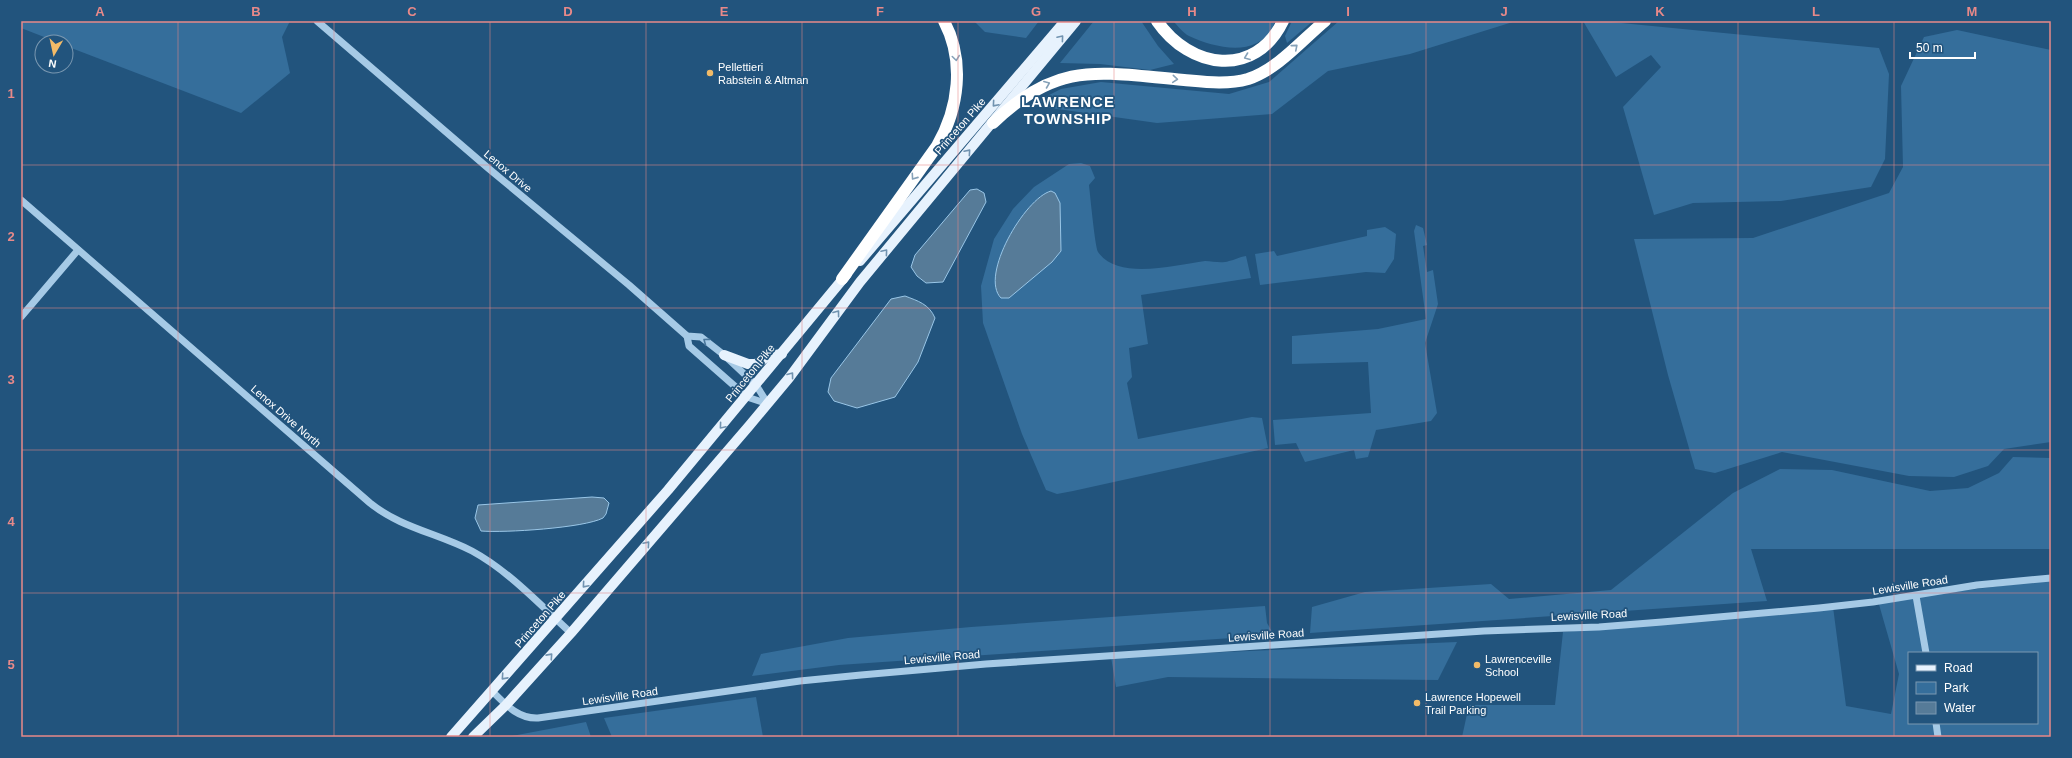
<svg xmlns="http://www.w3.org/2000/svg" width="2072" height="758" viewBox="0 0 2072 758" font-family="Arial,sans-serif">
	<style>
		.green { fill: #356e9b; fill-rule: evenodd }
		.water { fill: #567b98; stroke: #99c6e7 }
		.lines { fill: none; stroke-linecap: round; stroke-linejoin: round }
		.minor { stroke: #a6cae6; stroke-width: 7 }
		.major { stroke: #e7f2fd; stroke-width: 10 }
		.highway { stroke: #fff; stroke-width: 12 }
		.oneway { stroke: #7193b0 }
		.oneway2 { stroke: #85a1b8 }
		.oneway3 { stroke: #4a779c }
		.grid { fill: none; stroke: #e88989; stroke-width: 1; stroke-opacity: 0.55 }
		.poi-dot { fill: #f2bb68; stroke: #22547d; stroke-width: 1.5 }
		.labels { text-anchor: middle; dominant-baseline: central; stroke-width: 3.5; stroke-linejoin: round; paint-order: stroke }
		.poi-label { font-size: 11px; fill: #fff; stroke: #22547d; text-anchor: start }
		.street-label { font-size: 11px; fill: #fff; stroke: #22547d }
		.district-label { font-size: 15px; font-weight: bold; letter-spacing: 1px; fill: #fff; stroke: #22547d }
		.neatline { fill: none; stroke: #e88989; stroke-width: 1.5 }
		.grid-label { font-size: 13px; text-anchor: middle; font-weight: bold; fill: #e88989 }
	</style>
	<rect width="100%" height="100%" fill="#22547d"/>
	<!-- green -->
	<g class="green">
		<polygon points="21,21 290,21 282,37 290,73 241,113 66,46 66,42 57,42 21,28"/>
		<polygon points="974,21 1039,21 1026,38 985,32"/>
		<polygon points="1094,21 1141,21 1158,46 1174,64 1150,70 1100,64 1060,63"/>
		<path d="M1173 21H1275C1262 59 1217 49 1189 36 1183 33 1178 26 1173 21Z"/>
		<polygon points="1292,21 1313,21 1287,43 1285,36"/>
		<polygon points="1339,21 1516,21 1410,54 1328,71 1272,114 1157,123 1029,105 1061,89 1101,82 1229,94 1269,82"/>
		<polygon points="1583,21 1601,21 1879,48 1889,74 1885,159 1871,187 1781,201 1693,203 1654,215 1623,107 1661,67 1651,55 1616,77"/>
		<polygon points="1957,30 2051,50 2051,442 2004,449 1988,466 1954,477 1909,476 1782,452 1715,473 1695,469 1668,375 1634,239 1753,238 1889,193 1903,167 1901,86 1924,37"/>
		<path d="M1081 163 1090 166 1095 178 1089 185C1090 194 1095 247 1098 252 1118 281 1175 265 1205 261 1213 261 1221 264 1229 261 1235 260 1239 257 1246 256L1251 278 1141 295 1148 344 1129 348 1132 377 1127 383 1138 439 1252 417 1262 418 1268 448 1073 491 1057 494 1046 490 1022 434 983 323 981 286 994 239 1013 209 1034 187 1069 164Z"/>
		<polygon points="1416,225 1423,228 1427,245 1423,246 1427,272 1433,270 1438,304 1425,343 1437,413 1431,421 1376,430 1368,457 1356,459 1354,450 1305,462 1296,443 1275,445 1273,420 1371,413 1368,362 1292,364 1292,336 1378,329 1426,319 1414,231"/>
		<polygon points="1385,227 1396,234 1394,259 1385,273 1366,272 1260,285 1255,254 1274,251 1277,256 1367,236 1367,230"/>
		<polygon points="2013,457 2051,458 2051,549 1751,549 1767,601 1310,633 1312,607 1365,592 1491,584 1509,599 1611,590 1733,493 1780,469 1832,470 1930,491 1968,488 1999,473"/>
		<path d="M2051 580V737H1462L1469 705H1555L1563 632 1833 607 1846 706 1891 714 1899 674 1878 601ZM1909 653H2037V723H1909Z"/>
		<polygon points="1265,606 1267,623 1274,635 839,665 752,676 761,654 848,638 971,627"/>
		<polygon points="1457,642 1438,680 1168,677 1116,687 1111,657"/>
		<polygon points="756,697 763,737 612,737 604,718"/>
		<polygon points="586,722 591,737 506,737"/>
	</g>
	<!-- water -->
	<g class="water">
		<polygon points="977,189 984,193 986,202 943,282 926,283 917,276 911,267 915,255 970,190"/>
		<path d="M1051 191 1055 193 1060 203 1061 251 1052 262 1009 298H1001C979 276 1025 198 1051 191Z"/>
		<path d="M905 296C918 301 929 304 935 318L918 362 895 397 857 408 834 401 828 392 831 378 891 299Z"/>
		<path d="M592 497 604 498 609 503 606 514 603 518C584 528 504 533 481 531L475 518 478 505Z"/>
	</g>
	<g class="lines">
		<!-- minor -->
		<g class="minor">
			<polyline points="317,21 488,168 629,285 687,336 701,337 724,355 756,385 768,404"/>
			<path d="M21 200 370 503C401 528 437 533 472 551 509 571 540 605 571 633"/>
			<polyline points="21,317 78,250"/>
			<polyline points="687,336 689,346 747,397 768,404"/>
			<polyline points="1916,596 1926,653"/>
			<path d="M492 691C505 704 518 719 538 718L800 681 861 675 986 664 1484 631 1599 627 1662 622 1819 608 1873 602 1977 585 2051 578"/>
			<polyline points="1936,723 1938,737"/>
		</g>
		<!-- major -->
		<g class="major">
			<polyline points="860,261 1065,21"/>
			<polyline points="724,355 748,364 756,364 768,356 782,354"/>
			<polyline points="451,737 668,490 847,274"/>
			<polyline points="473,737 506,705 571,633 749,426 789,378 860,282 1076,21"/>
		</g>
		<!-- highway -->
		<g class="highway">
			<path d="M1157 21C1190 69 1255 79 1283 21"/>
			<path d="M993 123C1059 59 1101 73 1184 80 1205 82 1227 85 1248 79 1278 69 1301 41 1325 21"/>
			<path d="M842 279 937 146C959 108 965 61 944 21"/>
		</g>
	</g>
	<!-- one-way arrows -->
	<defs><path id="oneway-chevron" d="M-2-3.5L2.5 0L-2 3.5" fill="none" stroke-width="1.6" stroke-linecap="round" stroke-linejoin="round"/></defs>
	<g class="oneway">
		<use href="#oneway-chevron" transform="translate(1061 38) rotate(-50)"/>
		<use href="#oneway-chevron" transform="translate(995 104) rotate(131)"/>
		<use href="#oneway-chevron" transform="translate(968 152) rotate(-49)"/>
		<use href="#oneway-chevron" transform="translate(885 252) rotate(-50)"/>
		<use href="#oneway-chevron" transform="translate(837 313) rotate(-53)"/>
		<use href="#oneway-chevron" transform="translate(791 375) rotate(-53)"/>
		<use href="#oneway-chevron" transform="translate(722 426) rotate(130)"/>
		<use href="#oneway-chevron" transform="translate(647 544) rotate(-49)"/>
		<use href="#oneway-chevron" transform="translate(585 585) rotate(131)"/>
		<use href="#oneway-chevron" transform="translate(550 656) rotate(-48)"/>
		<use href="#oneway-chevron" transform="translate(504 677) rotate(132)"/>
	</g>
	<g class="oneway2">
		<use href="#oneway-chevron" transform="translate(1295 47) rotate(-41)"/>
		<use href="#oneway-chevron" transform="translate(1247 57) rotate(159)"/>
		<use href="#oneway-chevron" transform="translate(956 58) rotate(82)"/>
		<use href="#oneway-chevron" transform="translate(1175 79) rotate(5)"/>
		<use href="#oneway-chevron" transform="translate(1047 84) rotate(-22)"/>
		<use href="#oneway-chevron" transform="translate(914 177) rotate(125)"/>
	</g>
	<use class="oneway3" href="#oneway-chevron" transform="translate(706 341) rotate(-143)"/>
	<!-- grid -->
	<path class="grid" d="M178 21V737M334 21V737M490 21V737M646 21V737M802 21V737M958 21V737M1114 21V737M1270 21V737M1426 21V737M1582 21V737M1738 21V737M1894 21V737M21 165H2051M21 308H2051M21 450H2051M21 593H2051"/>
	<!-- markers -->
	<g class="poi-dot">
		<circle cx="710" cy="73" r="4"/>
		<circle cx="1477" cy="665" r="4"/>
		<circle cx="1417" cy="703" r="4"/>
	</g>
	<g class="labels">
		<!-- poi labels -->
		<g class="poi-label">
			<text x="718" y="67">Pellettieri<tspan x="718" dy="13">Rabstein &amp; Altman</tspan></text>
			<text x="1485" y="659">Lawrenceville<tspan x="1485" dy="13">School</tspan></text>
			<text x="1425" y="697">Lawrence Hopewell<tspan x="1425" dy="13">Trail Parking</tspan></text>
		</g>
		<!-- street labels -->
		<g class="street-label">
			<text transform="translate(960 126) rotate(-49)">Princeton Pike</text>
			<text transform="translate(508 171) rotate(40)">Lenox Drive</text>
			<text transform="translate(750 373) rotate(-51)">Princeton Pike</text>
			<text transform="translate(286 416) rotate(41)">Lenox Drive North</text>
			<text transform="translate(1910 585) rotate(-9)">Lewisville Road</text>
			<text transform="translate(1589 615) rotate(-3)">Lewisville Road</text>
			<text transform="translate(540 619) rotate(-49)">Princeton Pike</text>
			<text transform="translate(1266 635) rotate(-4)">Lewisville Road</text>
			<text transform="translate(942 657) rotate(-5)">Lewisville Road</text>
			<text transform="translate(620 696) rotate(-8)">Lewisville Road</text>
		</g>
		<!-- district labels -->
		<g class="district-label">
			<text x="1068" y="101">LAWRENCE<tspan x="1068" dy="17">TOWNSHIP</tspan></text>
		</g>
	</g>
	<!-- border -->
	<rect width="2072" height="758" fill="none" stroke="#22547d" stroke-width="44"/>
	<!-- legend -->
	<rect x="1908" y="652" width="130" height="72" fill="#22547d" stroke="#7a98b1"/>
	<rect x="1916" y="665" width="20" height="6" fill="#e7f2fd" stroke="#7a98b1"/>
	<text x="1944" y="672" font-size="12" fill="#ffffff">Road</text>
	<rect x="1916" y="682" width="20" height="12" fill="#356e9b" stroke="#7a98b1"/>
	<text x="1944" y="692" font-size="12" fill="#ffffff">Park</text>
	<rect x="1916" y="702" width="20" height="12" fill="#567b98" stroke="#7a98b1"/>
	<text x="1944" y="712" font-size="12" fill="#ffffff">Water</text>
	<!-- north arrow -->
	<g transform="translate(54 54) rotate(189)"><circle r="19" fill="#22547d" stroke="#7a98b1"/>
	<path d="M0-3L7 15L0 10L-7 15Z" fill="#f2bb68"/>
	<text y="-6" font-size="11" font-weight="bold" text-anchor="middle" fill="#ffffff">N</text>
	</g>
	<!-- scale -->
	<path d="M1910 52v6h65v-6" fill="none" stroke="#ffffff" stroke-width="2"/>
	<text x="1916" y="52" font-size="12" fill="#ffffff" stroke="#22547d" stroke-width="3" paint-order="stroke">50 m</text>
	<rect x="22" y="22" width="2028" height="714" class="neatline"/>
	<g class="grid-label">
		<text x="100" y="16">A</text>
		<text x="256" y="16">B</text>
		<text x="412" y="16">C</text>
		<text x="568" y="16">D</text>
		<text x="724" y="16">E</text>
		<text x="880" y="16">F</text>
		<text x="1036" y="16">G</text>
		<text x="1192" y="16">H</text>
		<text x="1348" y="16">I</text>
		<text x="1504" y="16">J</text>
		<text x="1660" y="16">K</text>
		<text x="1816" y="16">L</text>
		<text x="1972" y="16">M</text>
		<text x="11" y="98">1</text>
		<text x="11" y="241">2</text>
		<text x="11" y="384">3</text>
		<text x="11" y="526">4</text>
		<text x="11" y="669">5</text>
	</g>
</svg>
